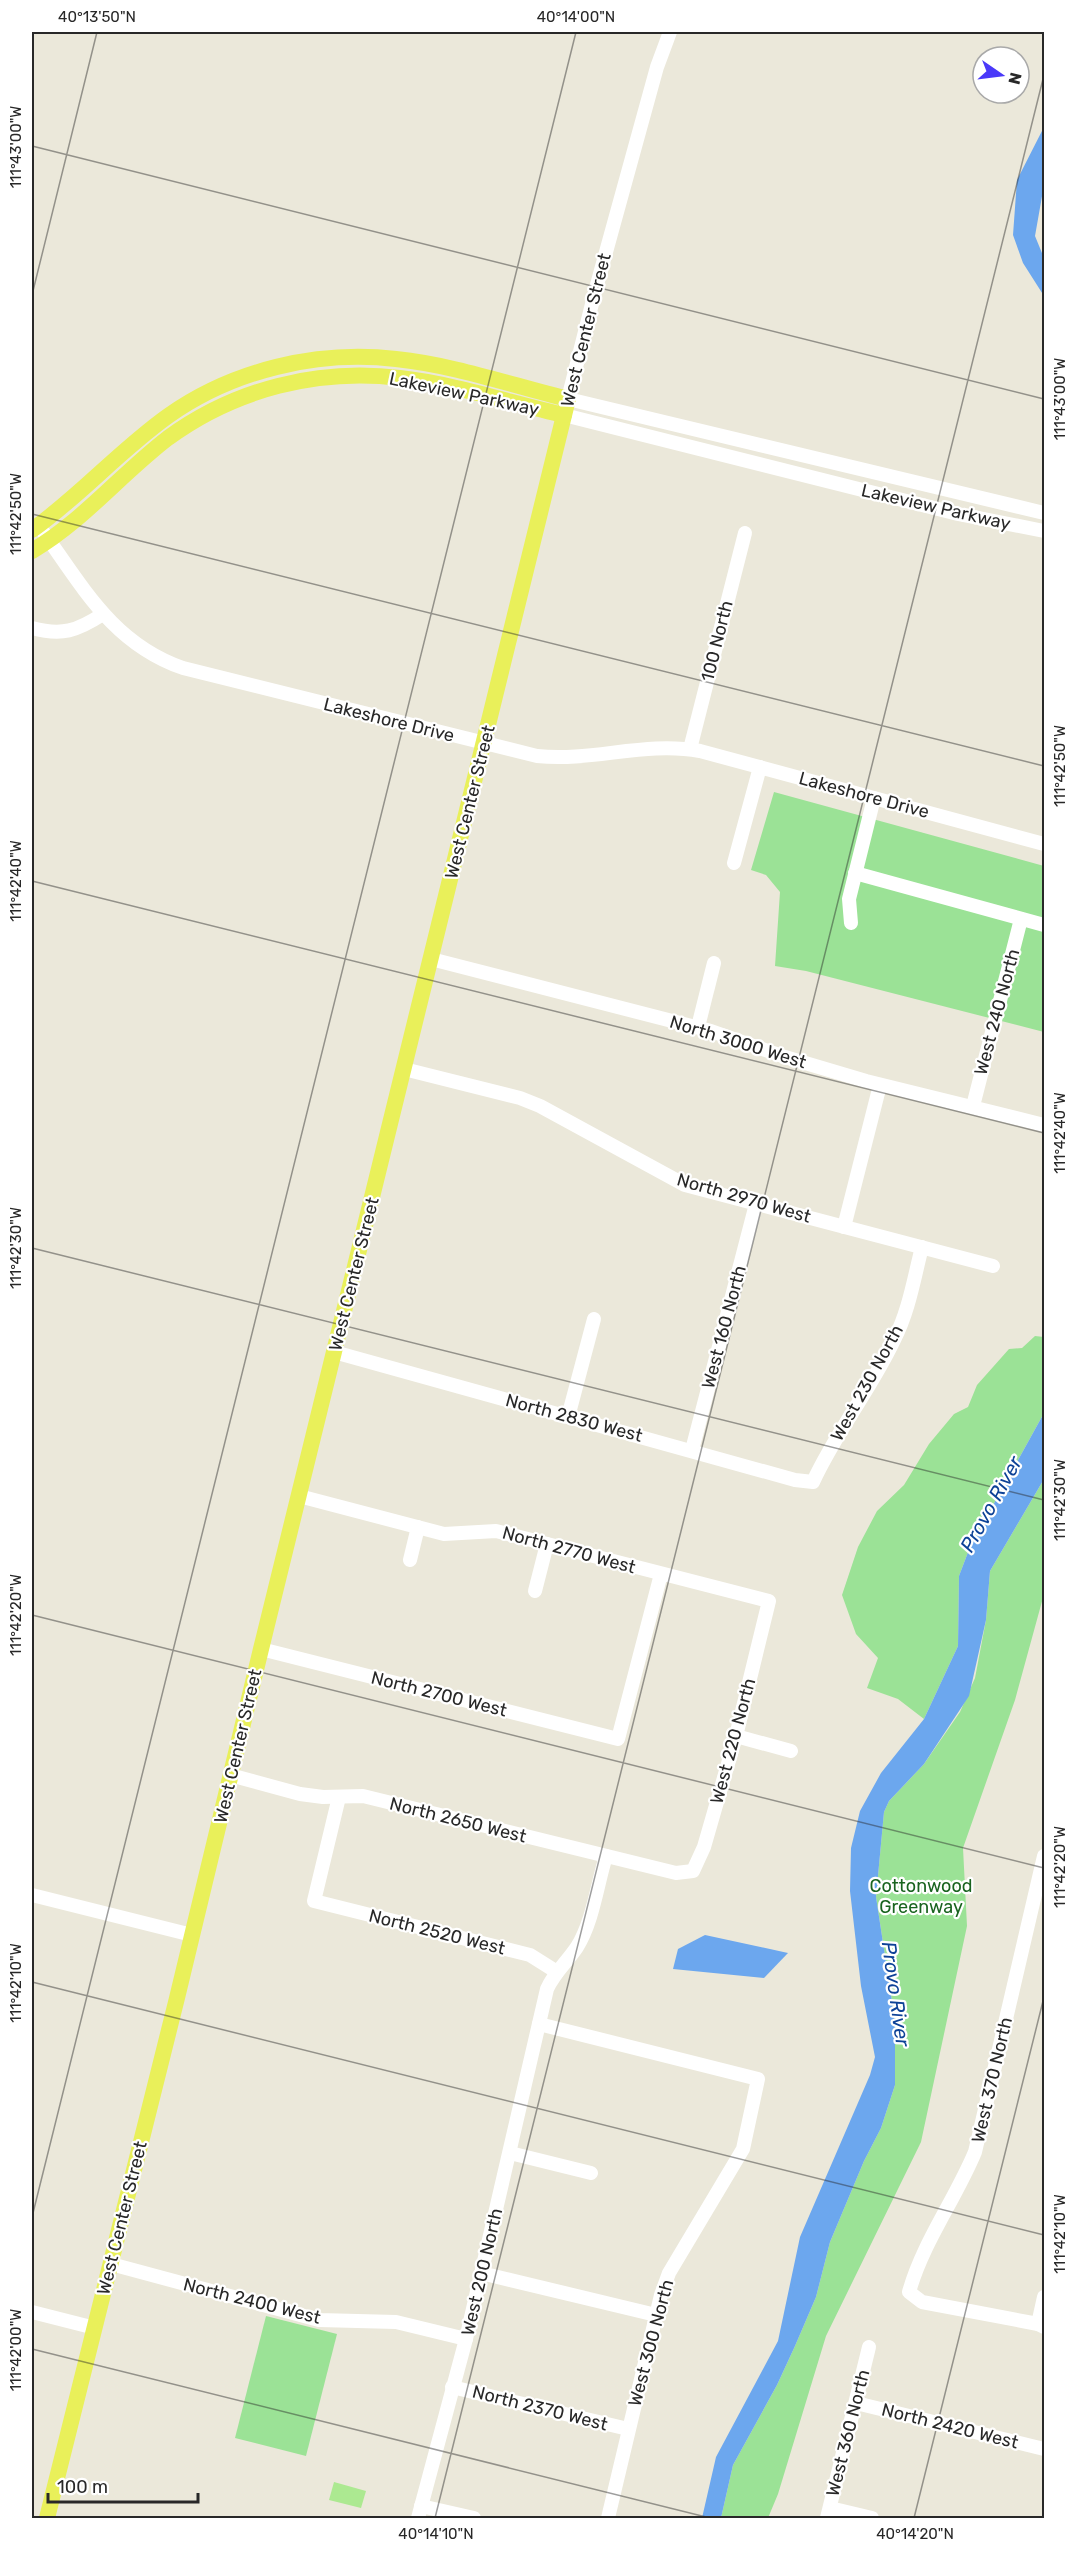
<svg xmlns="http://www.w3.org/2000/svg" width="1076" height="2550" viewBox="0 0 1076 2550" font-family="Rubik,sans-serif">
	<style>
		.green { fill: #9be296 }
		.pitch { fill: #ace991 }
		.water { fill: #6ca7ee }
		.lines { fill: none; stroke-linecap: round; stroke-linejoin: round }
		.minor { stroke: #fff; stroke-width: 14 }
		.major { stroke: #e9f05a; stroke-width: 16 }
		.ticks { fill: none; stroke: #282828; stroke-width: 1.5; stroke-opacity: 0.45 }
		.labels { text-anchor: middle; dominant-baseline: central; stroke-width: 4.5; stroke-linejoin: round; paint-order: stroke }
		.street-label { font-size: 18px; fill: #282828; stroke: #fff }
		.park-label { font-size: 18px; fill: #19641f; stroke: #fff }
		.water-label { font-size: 20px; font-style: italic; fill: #0d4297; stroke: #fff }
		.neatline { fill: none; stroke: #282828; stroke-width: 2 }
		.ticks-label { font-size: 15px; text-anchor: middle; fill: #282828 }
	</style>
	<rect width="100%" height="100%" fill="#ebe8da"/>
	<!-- green -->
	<g class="green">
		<polygon points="774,792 1044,866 1044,1032 806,971 775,966 780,892 766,875 751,870"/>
		<polygon points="1035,1336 1044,1337 1044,1413 970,1547 959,1576 958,1646 924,1719 898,1699 867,1688 878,1658 856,1634 842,1595 858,1547 877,1511 904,1485 929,1444 954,1414 968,1407 977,1385 1009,1349 1022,1348"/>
		<polygon points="1044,1479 1044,1594 1015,1700 963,1848 967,1926 921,2142 826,2336 778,2494 768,2518 721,2518 733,2465 777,2385 795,2346 816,2297 830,2242 864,2161 881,2128 895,2085 895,2021 876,1897 884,1812 889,1801 924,1764 960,1712 975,1678 986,1620 990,1571"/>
		<polygon points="266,2316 337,2334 306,2456 235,2438"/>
	</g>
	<!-- pitch -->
	<polygon class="pitch" points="334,2482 366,2491 361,2508 329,2500"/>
	<!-- water -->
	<g class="water">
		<polygon points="1044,127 1044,185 1035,236 1044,258 1044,296 1023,263 1013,235 1017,180"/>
		<polygon points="1044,1413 1044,1479 990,1571 986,1620 969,1696 924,1764 889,1801 884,1812 876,1897 895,2021 895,2085 881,2128 864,2161 830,2242 816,2297 795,2346 777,2385 733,2465 721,2518 702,2518 716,2457 778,2341 800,2237 870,2075 875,2057 861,1986 850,1891 851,1848 860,1811 881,1773 924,1719 958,1646 959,1576 970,1547"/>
		<polygon points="705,1935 788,1953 764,1978 673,1969 678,1949"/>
	</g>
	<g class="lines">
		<!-- minor -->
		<g class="minor">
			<polyline points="670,32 657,67 595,292 568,399 1044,513"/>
			<polyline points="564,415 958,514 1044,531"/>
			<path d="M44 533C84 589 114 644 183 668L537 756C593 762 644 741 700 751L1044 844"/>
			<path d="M32 628C62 636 77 631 103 614"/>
			<polyline points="690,749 745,533"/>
			<polyline points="734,863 760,767"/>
			<polyline points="855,873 1044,925"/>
			<polyline points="851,923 849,899 874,798"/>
			<polyline points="431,959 711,1031 785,1057 866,1081 1044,1125"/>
			<polyline points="698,1027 714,963"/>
			<polyline points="404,1069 520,1098 540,1106 685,1185 993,1266"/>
			<polyline points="973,1106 1021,919"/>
			<polyline points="844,1227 880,1085"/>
			<path d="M334 1352 795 1480 813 1482C836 1432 871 1389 894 1340 909 1311 914 1278 922 1247"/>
			<polyline points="568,1417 594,1319"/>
			<polyline points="692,1450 756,1204"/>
			<polyline points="410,1560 418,1527"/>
			<polyline points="535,1591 547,1544"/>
			<polyline points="261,1649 618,1739 661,1574"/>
			<polyline points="736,1736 791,1751"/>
			<polyline points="230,1775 300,1794 323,1797 363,1796 676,1873 693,1871 704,1847 736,1736 769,1601 496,1531 444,1534 299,1496"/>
			<polyline points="339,1797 314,1901 530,1955 557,1972"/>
			<path d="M1044 1856 975 2152C955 2200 923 2242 909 2292L922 2302 1038 2324 1044 2327"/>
			<polyline points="32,1895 192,1935"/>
			<polyline points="539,2024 758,2079 743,2149 669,2273 661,2295 608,2518"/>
			<polyline points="510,2153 591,2173"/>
			<polyline points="111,2264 319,2320 396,2322 466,2339"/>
			<polyline points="481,2273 656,2315"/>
			<polyline points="32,2312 95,2328"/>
			<polyline points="1038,2324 1044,2297"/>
			<polyline points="452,2387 628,2429"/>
			<polyline points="856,2403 1044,2449"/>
			<polyline points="421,2506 474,2518"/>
			<polyline points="830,2508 872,2518"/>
			<path d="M418 2518 466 2339 547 1989C554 1973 567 1962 577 1947 593 1921 597 1885 606 1856"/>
			<polyline points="827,2518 869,2347"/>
		</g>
		<!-- major -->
		<g class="major">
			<path d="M32 530C80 496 119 451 168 416 233 370 317 350 396 359 454 365 511 385 568 399L261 1649 177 1998 47 2518"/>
			<path d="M32 551C83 521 121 474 168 438 235 389 318 368 400 378 454 384 511 403 564 415"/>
		</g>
	</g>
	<!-- ticks -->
	<path class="ticks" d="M1043 32H1044M32 146 1044 399M32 295 97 32M32 514 1044 766M32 881 1044 1133M32 1248 1044 1500M32 1615 1044 1868M32 1982 1044 2235M32 2217 576 32M32 2349 710 2518M435 2518 1044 75M914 2518 1044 1997"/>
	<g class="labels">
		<!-- street labels -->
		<g class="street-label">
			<text transform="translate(586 330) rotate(-76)">West Center Street</text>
			<text transform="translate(464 394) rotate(12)">Lakeview Parkway</text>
			<text transform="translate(936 507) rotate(13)">Lakeview Parkway</text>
			<text transform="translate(717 641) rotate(-76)">100 North</text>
			<text transform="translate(389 720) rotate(14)">Lakeshore Drive</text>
			<text transform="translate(864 795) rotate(15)">Lakeshore Drive</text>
			<text transform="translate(470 802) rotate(-76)">West Center Street</text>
			<text transform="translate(997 1012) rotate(-75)">West 240 North</text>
			<text transform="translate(738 1042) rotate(17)">North 3000 West</text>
			<text transform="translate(744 1198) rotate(16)">North 2970 West</text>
			<text transform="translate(354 1274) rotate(-76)">West Center Street</text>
			<text transform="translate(724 1327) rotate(-75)">West 160 North</text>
			<text transform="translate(867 1383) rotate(-61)">West 230 North</text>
			<text transform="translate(574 1418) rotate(15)">North 2830 West</text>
			<text transform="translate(569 1550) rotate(15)">North 2770 West</text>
			<text transform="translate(439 1694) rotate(14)">North 2700 West</text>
			<text transform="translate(733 1741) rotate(-75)">West 220 North</text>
			<text transform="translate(238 1746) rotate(-77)">West Center Street</text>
			<text transform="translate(458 1820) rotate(14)">North 2650 West</text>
			<text transform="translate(437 1932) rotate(14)">North 2520 West</text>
			<text transform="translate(992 2080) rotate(-77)">West 370 North</text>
			<text transform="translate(122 2218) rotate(-76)">West Center Street</text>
			<text transform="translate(482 2272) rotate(-77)">West 200 North</text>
			<text transform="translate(252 2301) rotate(14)">North 2400 West</text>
			<text transform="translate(651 2343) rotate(-75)">West 300 North</text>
			<text transform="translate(540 2408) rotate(14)">North 2370 West</text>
			<text transform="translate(950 2426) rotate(14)">North 2420 West</text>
			<text transform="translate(848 2433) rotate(-76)">West 360 North</text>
		</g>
		<!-- park labels -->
		<g class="park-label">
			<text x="921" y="1886">Cottonwood<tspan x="921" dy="21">Greenway</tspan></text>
		</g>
		<!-- water labels -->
		<g class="water-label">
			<text transform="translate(991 1504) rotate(-61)">Provo River</text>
			<text transform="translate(896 1994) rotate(82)">Provo River</text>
		</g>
	</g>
	<!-- border -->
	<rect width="1076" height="2550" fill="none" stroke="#ffffff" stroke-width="66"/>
	<!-- north arrow -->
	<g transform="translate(1001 75) rotate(104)"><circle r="28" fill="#ffffff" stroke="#a9a9a9" stroke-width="1.5"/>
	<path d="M0-4.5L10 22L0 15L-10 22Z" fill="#4a39f9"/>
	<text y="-9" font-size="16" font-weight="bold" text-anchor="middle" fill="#282828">N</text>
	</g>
	<!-- scale -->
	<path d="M48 2493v9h150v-9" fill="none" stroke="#282828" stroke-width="3"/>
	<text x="57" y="2493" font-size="18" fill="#282828" stroke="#ffffff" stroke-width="4.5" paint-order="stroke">100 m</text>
	<rect x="33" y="33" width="1010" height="2484" class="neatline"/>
	<g class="ticks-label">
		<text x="97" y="22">40°13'50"N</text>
		<text x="576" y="22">40°14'00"N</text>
		<text transform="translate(16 147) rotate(-90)" y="5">111°43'00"W</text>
		<text transform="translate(1060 399) rotate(-90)" y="5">111°43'00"W</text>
		<text transform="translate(16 514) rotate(-90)" y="5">111°42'50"W</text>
		<text transform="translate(1060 766) rotate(-90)" y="5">111°42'50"W</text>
		<text transform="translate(16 881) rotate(-90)" y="5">111°42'40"W</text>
		<text transform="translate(1060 1133) rotate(-90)" y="5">111°42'40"W</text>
		<text transform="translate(16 1248) rotate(-90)" y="5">111°42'30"W</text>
		<text transform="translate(1060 1500) rotate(-90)" y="5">111°42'30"W</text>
		<text transform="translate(16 1615) rotate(-90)" y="5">111°42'20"W</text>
		<text transform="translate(1060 1867) rotate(-90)" y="5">111°42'20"W</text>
		<text transform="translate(16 1983) rotate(-90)" y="5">111°42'10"W</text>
		<text transform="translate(1060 2234) rotate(-90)" y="5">111°42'10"W</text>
		<text transform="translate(16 2350) rotate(-90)" y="5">111°42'00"W</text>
		<text x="436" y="2539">40°14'10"N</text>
		<text x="915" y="2539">40°14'20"N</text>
	</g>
</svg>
